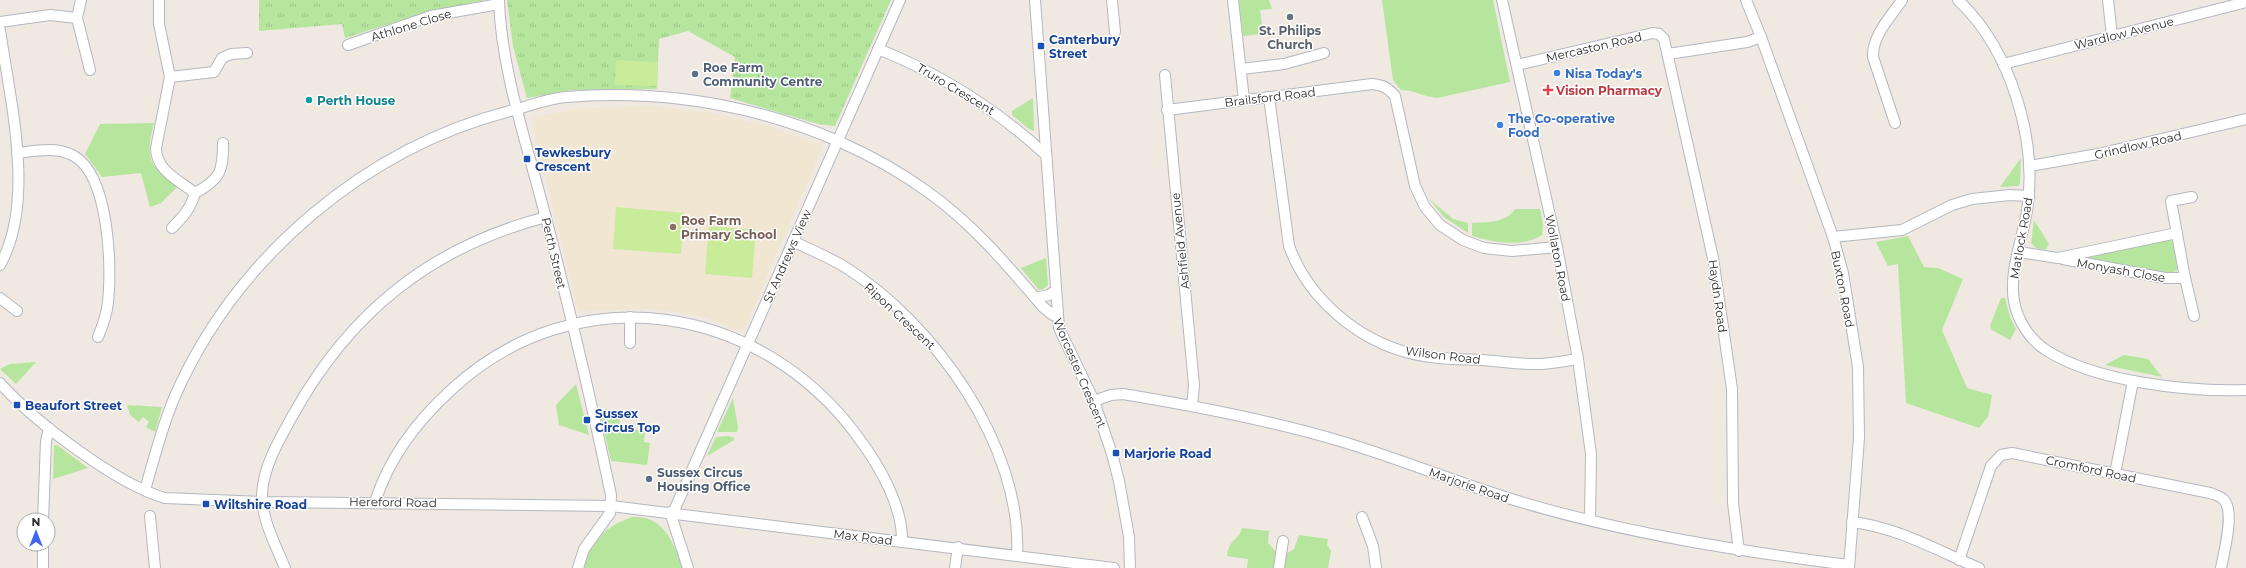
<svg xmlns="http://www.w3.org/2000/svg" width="2246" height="568" viewBox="0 0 2246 568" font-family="Montserrat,sans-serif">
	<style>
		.education { fill: #f0e6d1 }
		.grass { fill: #b6e59e }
		.park { fill: url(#park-tufts) }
		.pitch { fill: #c9ec9a }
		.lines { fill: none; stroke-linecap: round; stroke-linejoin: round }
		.minor-casing { stroke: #b4b7c1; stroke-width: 12 }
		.minor { stroke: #fff; stroke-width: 10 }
		.worship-dot { fill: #6b7280; stroke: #fff; stroke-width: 1.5 }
		.transit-dot { fill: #1a4fb4; stroke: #fff; stroke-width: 1.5 }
		.shop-dot { fill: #3f7fe0; stroke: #fff; stroke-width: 1.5 }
		.service-dot { fill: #5c6f8a; stroke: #fff; stroke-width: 1.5 }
		.health-dot { fill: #e0444e; stroke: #fff; stroke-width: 1.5 }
		.culture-dot { fill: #0f9aa8; stroke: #fff; stroke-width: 1.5 }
		.education-dot { fill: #8d6e63; stroke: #fff; stroke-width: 1.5 }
		.labels { text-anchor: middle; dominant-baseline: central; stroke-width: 3; stroke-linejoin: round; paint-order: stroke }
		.street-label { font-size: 12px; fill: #2e2e2e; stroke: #fff }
		.worship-label { font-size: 12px; font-weight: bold; fill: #5b616d; stroke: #fff }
		.transit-label { font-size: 12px; font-weight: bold; fill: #164399; stroke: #fff; text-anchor: start }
		.service-label { font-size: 12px; font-weight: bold; fill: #4e5e75; stroke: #fff; text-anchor: start }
		.shop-label { font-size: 12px; font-weight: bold; fill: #366cbe; stroke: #fff; text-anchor: start }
		.health-label { font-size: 12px; font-weight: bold; fill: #be3a42; stroke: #fff; text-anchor: start }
		.culture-label { font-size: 12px; font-weight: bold; fill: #0d838f; stroke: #fff; text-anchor: start }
		.education-label { font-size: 12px; font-weight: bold; fill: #785e54; stroke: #fff; text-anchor: start }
	</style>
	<defs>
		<pattern id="park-tufts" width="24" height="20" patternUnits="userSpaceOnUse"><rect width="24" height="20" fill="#b6e59e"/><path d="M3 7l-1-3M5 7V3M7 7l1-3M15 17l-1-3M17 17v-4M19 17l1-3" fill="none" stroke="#9dc588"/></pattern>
	</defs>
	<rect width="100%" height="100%" fill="#efe9e1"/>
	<!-- education -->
	<polygon class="education" points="650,106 710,113 768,126 823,146 743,332 706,318 671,311 650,309 578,311 531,118 576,109"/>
	<!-- grass -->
	<g class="grass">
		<polygon points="1239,0 1269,0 1272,9 1260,10 1263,34 1243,36"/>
		<path d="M1382 0H1493L1510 82 1437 98C1424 97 1414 90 1401 90L1393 80Z"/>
		<polygon points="1033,98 1034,131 1029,129 1012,115 1012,111"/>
		<path d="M154 123C145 157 148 167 178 186L161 203 150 207 141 173 102 177 85 154 100 124Z"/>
		<polygon points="2021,158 2020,184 2018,186 2000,187"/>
		<polygon points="1429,199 1453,219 1468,223 1468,233 1444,217"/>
		<path d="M1515 209H1540L1543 225 1542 235C1523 248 1493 242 1472 236V223C1488 222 1506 223 1515 209Z"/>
		<polygon points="2034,220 2049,244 2045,250 2036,248 2031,243"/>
		<polygon points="1908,236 1924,267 1938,268 1963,279 1942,330 1967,388 1992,395 1988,417 1979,428 1906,403 1898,264 1888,266 1876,242"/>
		<polygon points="2170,239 2173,242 2178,269 2170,276 2085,257 2085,256"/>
		<polygon points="1046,258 1048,285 1043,289 1039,290 1021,268"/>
		<polygon points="2001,298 2005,298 2010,317 2016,329 2010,340 1992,330 1990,326"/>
		<polygon points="2124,355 2148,359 2162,377 2105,365"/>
		<polygon points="36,362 16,384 0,369 10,364"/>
		<polygon points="576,384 589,435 559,425 556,405"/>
		<polygon points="733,398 738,427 737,432 717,432"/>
		<polygon points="127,405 162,407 155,432 146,427 149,422 143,417 139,422 130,415"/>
		<polygon points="599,409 621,411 619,427 645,431 644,442 650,443 647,465 611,461"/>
		<polygon points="729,436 734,438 734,440 707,456 716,437"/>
		<polygon points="54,445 57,445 88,468 53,479"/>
		<path d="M633 517C664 515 674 544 683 568H584C590 541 607 525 633 517Z"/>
		<path d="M1242 528 1269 531 1268 543 1277 553 1274 568H1247L1248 559 1227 556C1229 539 1239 540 1242 528Z"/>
		<polygon points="1299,535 1328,539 1327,545 1331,551 1328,568 1282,568 1284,555 1294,549"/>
	</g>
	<!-- park -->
	<g class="park">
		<polygon points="259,0 485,0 414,16 345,38 342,24 259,31"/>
		<polygon points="507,0 891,0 835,126 818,124 730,98 735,57 688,31 659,39 657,89 572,90 527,98 513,46"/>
	</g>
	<!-- pitch -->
	<g class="pitch">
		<polygon points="616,60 658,62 657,86 615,85"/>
		<polygon points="616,207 684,213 681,254 613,249"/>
		<polygon points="709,226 756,230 752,278 705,274"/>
	</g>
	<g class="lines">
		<defs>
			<g id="minor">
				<polyline points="81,0 77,18 90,70"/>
				<path d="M159 0V24L170 77 156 148C156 171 179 180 195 193 221 179 223 171 223 143"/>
				<path d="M499 0C501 68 526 141 543 207 568 302 591 399 611 495L610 513 584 549 578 568"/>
				<polyline points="1035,0 1059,328 1094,401 1112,454 1119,481 1129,537 1130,568"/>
				<polyline points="1112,0 1115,32"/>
				<polyline points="1233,0 1244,100"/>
				<polyline points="1502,0 1557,247 1578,359 1591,454 1590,519"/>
				<polyline points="1746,0 1761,37 1833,237 1843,273 1858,367 1859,438 1849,568"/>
				<path d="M1958 0C2011 50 2038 140 2027 211 2022 240 2009 272 2014 301 2017 320 2030 340 2046 350 2095 382 2189 392 2246 390"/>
				<polyline points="2108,0 2112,36"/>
				<polyline points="0,22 50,15 77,18"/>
				<path d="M0 30C10 101 36 201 0 265"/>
				<polyline points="348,45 431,16 499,4"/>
				<path d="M878 49C941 74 996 109 1046 155"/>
				<polyline points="1668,54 1747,42 1761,37"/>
				<polyline points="2003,64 2246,2"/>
				<polyline points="1517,65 1653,33 1659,34 1664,39 1713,258 1732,389 1733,503 1739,551"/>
				<polyline points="1241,69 1284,64 1324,53"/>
				<polyline points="1165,75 1194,385 1192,406"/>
				<polyline points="170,77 214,72 222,58 231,54 247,53"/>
				<path d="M1269 97 1289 246C1308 298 1356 339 1409 353 1432 359 1458 359 1481 360 1501 361 1522 365 1542 364 1554 363 1566 361 1578 359"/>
				<path d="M1167 110 1372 84C1383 85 1388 88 1395 96L1415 186 1425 207 1440 225 1463 240 1484 248 1512 251 1557 247"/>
				<path d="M1895 123 1873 57C1872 35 1891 17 1902 0"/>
				<path d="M17 153C36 151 56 146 74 156 109 176 112 266 108 302 107 314 103 325 98 337"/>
				<polyline points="2030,166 2098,154 2246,119"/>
				<polyline points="2192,197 2171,201 2185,278 2194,316"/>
				<path d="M172 228C183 217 191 208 195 193"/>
				<polyline points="1833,237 1902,230 1952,205 1972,199 2010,195 2029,196"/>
				<path d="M793 241C810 250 829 257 845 267 934 323 1023 447 1017 556"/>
				<polyline points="2019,252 2058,258 2177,233"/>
				<polyline points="2063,259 2165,278 2185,278"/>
				<polyline points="0,298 17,311"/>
				<polyline points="1035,298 1049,295 1056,290"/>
				<polyline points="630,317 630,343"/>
				<path d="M0 383C34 421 116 484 165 498L263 502 611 506 1114 568"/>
				<path d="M1094 401 1111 395 1123 394C1196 406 1269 420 1340 441 1401 459 1460 484 1521 502 1629 534 1738 551 1849 565"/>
				<polyline points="2115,474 2133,381"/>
				<path d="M145 490C154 459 162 426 175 396 237 256 366 147 514 110 531 105 548 99 565 97 625 92 685 96 744 110 809 125 874 153 928 192 973 224 1008 266 1043 307L1053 315H1058"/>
				<path d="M375 502C389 458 417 421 451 390 576 274 760 303 858 437 879 465 903 506 902 542"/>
				<polyline points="670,512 688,568"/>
				<polyline points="673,513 900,0"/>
				<polyline points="150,516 155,568"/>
				<polyline points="1362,517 1373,546 1376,568"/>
				<polyline points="43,520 46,441 49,428"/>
				<path d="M1852 522C1897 527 1938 551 1979 568"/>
				<path d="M1959 560 1991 466 2001 455 2012 453 2210 493C2215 495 2221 496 2224 500 2235 512 2224 552 2221 568"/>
				<polyline points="43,568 43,544"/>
				<path d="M285 568C276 546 261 518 262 494 263 467 280 438 293 415 350 312 431 247 546 217"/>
				<polyline points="955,568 958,547"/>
				<polyline points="1279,568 1283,541"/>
			</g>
		</defs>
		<!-- minor casing -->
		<use href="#minor" class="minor-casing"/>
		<!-- minor -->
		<use href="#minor" class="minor"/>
	</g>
	<!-- markers -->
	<circle class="worship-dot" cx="1290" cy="17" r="4"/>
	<g class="transit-dot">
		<rect x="1037" y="42" width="8" height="8" rx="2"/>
		<rect x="523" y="155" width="8" height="8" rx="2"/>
		<rect x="13" y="401" width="8" height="8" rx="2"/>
		<rect x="583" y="416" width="8" height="8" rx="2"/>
		<rect x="1112" y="449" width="8" height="8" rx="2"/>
		<rect x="202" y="500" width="8" height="8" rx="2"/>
	</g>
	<g class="shop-dot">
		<circle cx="1557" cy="73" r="4"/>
		<circle cx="1500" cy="125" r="4"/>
	</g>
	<g class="service-dot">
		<circle cx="695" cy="74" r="4"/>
		<circle cx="649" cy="479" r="4"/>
	</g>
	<path class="health-dot" d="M1546 84h4v4h4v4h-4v4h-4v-4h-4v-4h4z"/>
	<circle class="culture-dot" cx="309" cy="100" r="4"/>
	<circle class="education-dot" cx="673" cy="227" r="4"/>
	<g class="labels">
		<!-- street labels -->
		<g class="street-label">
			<text transform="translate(411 25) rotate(-17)">Athlone Close</text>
			<text transform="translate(2124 33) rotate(-14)">Wardlow Avenue</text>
			<text transform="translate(1594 47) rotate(-13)">Mercaston Road</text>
			<text transform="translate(956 89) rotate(31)">Truro Crescent</text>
			<text transform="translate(1270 97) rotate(-7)">Brailsford Road</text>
			<text transform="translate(2138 145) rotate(-13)">Grindlow Road</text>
			<text transform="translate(2021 238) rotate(-80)">Matlock Road</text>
			<text transform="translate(1180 241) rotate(-96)">Ashfield Avenue</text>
			<text transform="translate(554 253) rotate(77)">Perth Street</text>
			<text transform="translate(787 256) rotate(-66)">St Andrews View</text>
			<text transform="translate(1558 258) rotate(79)">Wollaton Road</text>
			<text transform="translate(2121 270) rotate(10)">Monyash Close</text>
			<text transform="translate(1843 289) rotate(79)">Buxton Road</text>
			<text transform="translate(1718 296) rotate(82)">Haydn Road</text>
			<text transform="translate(900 316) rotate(43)">Ripon Crescent</text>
			<text transform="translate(1443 355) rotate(7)">Wilson Road</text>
			<text transform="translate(1080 373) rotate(67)">Worcester Crescent</text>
			<text transform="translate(2091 469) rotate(12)">Cromford Road</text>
			<text transform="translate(1469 485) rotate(19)">Marjorie Road</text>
			<text transform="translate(393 502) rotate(1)">Hereford Road</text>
			<text transform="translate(863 537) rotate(7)">Max Road</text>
		</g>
		<!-- worship labels -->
		<g class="worship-label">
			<text x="1290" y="30">St. Philips<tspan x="1290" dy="14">Church</tspan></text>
		</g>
		<!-- transit labels -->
		<g class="transit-label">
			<text x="1049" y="39">Canterbury<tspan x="1049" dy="14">Street</tspan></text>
			<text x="535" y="152">Tewkesbury<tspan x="535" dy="14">Crescent</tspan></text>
			<text x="25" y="405">Beaufort Street</text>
			<text x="595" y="413">Sussex<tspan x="595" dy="14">Circus Top</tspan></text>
			<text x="1124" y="453">Marjorie Road</text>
			<text x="214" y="504">Wiltshire Road</text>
		</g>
		<!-- service labels -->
		<g class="service-label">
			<text x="703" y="67">Roe Farm<tspan x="703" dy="14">Community Centre</tspan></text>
			<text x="657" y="472">Sussex Circus<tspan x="657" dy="14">Housing Office</tspan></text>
		</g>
		<!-- shop labels -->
		<g class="shop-label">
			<text x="1565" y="73">Nisa Today's</text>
			<text x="1508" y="118">The Co-operative<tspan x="1508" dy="14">Food</tspan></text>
		</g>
		<!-- health labels -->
		<g class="health-label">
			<text x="1556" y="90">Vision Pharmacy</text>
		</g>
		<!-- culture labels -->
		<g class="culture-label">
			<text x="317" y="100">Perth House</text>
		</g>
		<!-- education labels -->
		<g class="education-label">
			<text x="681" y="220">Roe Farm<tspan x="681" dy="14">Primary School</tspan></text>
		</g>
	</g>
	<!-- north arrow -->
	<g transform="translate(36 532)"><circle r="19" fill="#ffffff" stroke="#ababab"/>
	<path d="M0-3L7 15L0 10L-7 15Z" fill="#4264fb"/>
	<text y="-6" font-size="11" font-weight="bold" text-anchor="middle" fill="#2e2e2e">N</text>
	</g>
</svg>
